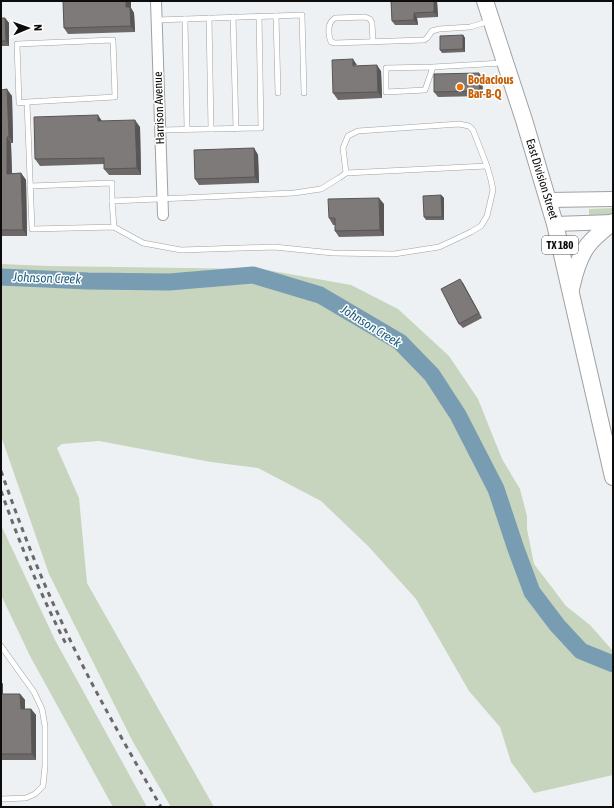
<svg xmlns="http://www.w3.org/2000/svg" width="614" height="808" viewBox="0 0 614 808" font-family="'Asap Condensed',sans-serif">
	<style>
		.green { fill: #c7d4be }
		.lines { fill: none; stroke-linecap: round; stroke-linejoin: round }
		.river { stroke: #789db2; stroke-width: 17 }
		.lane-casing { stroke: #9fa1a3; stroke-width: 6 }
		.street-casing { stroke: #9fa1a3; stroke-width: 12 }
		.secondary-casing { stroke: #9fa1a3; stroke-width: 16 }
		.primary-casing { stroke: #9fa1a3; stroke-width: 18 }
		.lane { stroke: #fff; stroke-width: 5 }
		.street { stroke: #fff; stroke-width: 10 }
		.secondary { stroke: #fff; stroke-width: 14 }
		.primary { stroke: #fff; stroke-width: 16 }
		.rail { stroke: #68696b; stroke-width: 3; stroke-dasharray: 5 5; stroke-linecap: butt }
		.wall { fill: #6c6968 }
		.shaded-wall { fill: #585555 }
		.building { fill: #7d7a79; stroke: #585555 }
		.food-dot { fill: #e8710a; stroke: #fff; stroke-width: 1.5 }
		.labels { text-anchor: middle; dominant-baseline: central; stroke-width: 3; stroke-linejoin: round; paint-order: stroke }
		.shield { fill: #fff; stroke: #555556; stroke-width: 1 }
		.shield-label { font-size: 11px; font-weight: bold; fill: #0c0c0d }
		.food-label { font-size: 12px; font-weight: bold; fill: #c56008; stroke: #fff; text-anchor: start }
		.street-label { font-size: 12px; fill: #0c0c0d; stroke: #fff }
		.water-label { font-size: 13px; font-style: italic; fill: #1e5f7e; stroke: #fff }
	</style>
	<rect width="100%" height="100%" fill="#eef1f3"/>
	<!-- green -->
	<g class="green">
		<polygon points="613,208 613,215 589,216 589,209"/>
		<polygon points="1,264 49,266 261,269 351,285 398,309 449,356 478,399 502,459 520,489 527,516 527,529 534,564 566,606 590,625 613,651 613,775 534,793 511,762 500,727 469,691 416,599 368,546 321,501 258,468 211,462 99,441 62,444 57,448 79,498 87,583 214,807 171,807 133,742 49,574 1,436"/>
		<polygon points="1,525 55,640 147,807 113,807 30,656 1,595"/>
	</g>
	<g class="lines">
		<!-- river -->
		<polyline class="river" points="1,277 88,281 169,282 253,275 320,295 400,342 432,375 458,415 496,489 516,549 532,592 557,625 581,651 613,664"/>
		<defs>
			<g id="lane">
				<polyline points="276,16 278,93"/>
				<polyline points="233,17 236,129"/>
				<polyline points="209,18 211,129"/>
				<polyline points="185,19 187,129"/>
				<polyline points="157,20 302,15 304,93"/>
				<path d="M373 42 372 23 370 19 365 17 335 18C327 23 328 34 331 42L335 43 424 40 427 38 432 31 439 29 470 27 490 21"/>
				<polyline points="433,67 425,90 386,92 386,68 433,67 502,63"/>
				<polyline points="27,102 19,103 17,44 113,40 115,97 27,102 32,229 114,227 112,201 294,193 321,189 339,178 346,173 343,148 348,136 358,131 459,124 469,126 473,130 487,166 491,180 493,190 487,216 481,226 471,232 439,247 394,254 333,253 274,247 181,250 143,243 114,227"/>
				<polyline points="160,130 261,128 259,16"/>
				<polyline points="346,173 487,166"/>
				<polyline points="30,186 112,183 112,201"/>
				<polyline points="1,646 34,692 42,709 45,726 45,766 43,786 35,794 26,798 1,799"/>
			</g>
			<polyline id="street" points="156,1 163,215"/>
			<g id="secondary">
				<polyline points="548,200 613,199"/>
				<polyline points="555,224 613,222"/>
			</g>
			<g id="primary">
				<polyline points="485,1 524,120 555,224 613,477"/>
				<path d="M571 289C574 275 578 258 588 245 595 236 604 229 613 222"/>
			</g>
		</defs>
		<!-- lane casing -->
		<use href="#lane" class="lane-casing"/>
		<!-- street casing -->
		<use href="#street" class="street-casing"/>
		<!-- secondary casing -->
		<use href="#secondary" class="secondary-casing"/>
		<!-- primary casing -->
		<use href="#primary" class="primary-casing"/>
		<!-- lane -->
		<use href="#lane" class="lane"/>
		<!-- street -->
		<use href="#street" class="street"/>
		<!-- secondary -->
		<use href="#secondary" class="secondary"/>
		<!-- primary -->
		<use href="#primary" class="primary"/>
		<!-- rail -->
		<g class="rail">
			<path d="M1 471C18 519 36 567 58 614 88 681 125 744 161 807"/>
			<path d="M1 491C20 544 41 596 67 646"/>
		</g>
	</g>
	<!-- wall -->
	<g class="wall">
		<polygon points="63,1 131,1 131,8 134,13 135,32 68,34 64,28"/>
		<polygon points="391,1 437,1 438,17 417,18 418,25 395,25 392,21"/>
		<polygon points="1,18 5,18 9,23 9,46 1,46"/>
		<polygon points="463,35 465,38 465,52 442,53 440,50"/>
		<polygon points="357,66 381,71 382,98 338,100 333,93"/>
		<polygon points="482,77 483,96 438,97 434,92"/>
		<polygon points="1,90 12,96 13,143 11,143 12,174 21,173 26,180 27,236 1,236"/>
		<polygon points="102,121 140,127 141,175 109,175 104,169 104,164 40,166 35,159"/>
		<polygon points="254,148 258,155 259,183 199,185 195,179"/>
		<polygon points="441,195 444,198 444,220 426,220 424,217"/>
		<polygon points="384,204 384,236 339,237 335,231 335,225 333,225 329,218"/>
		<polygon points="463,283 482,318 463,328 459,324"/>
		<polygon points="1,682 3,684 3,694 20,694 25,700 25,709 31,709 36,715 36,760 1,760"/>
	</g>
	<!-- shaded-wall -->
	<g class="shaded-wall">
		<polygon points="126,1 131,1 131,8 134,13 135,32 131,26 126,7"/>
		<polygon points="434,1 437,1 438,17 434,12"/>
		<polygon points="414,13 417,18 418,25 414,20"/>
		<polygon points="5,18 9,23 9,46 6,41"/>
		<polygon points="463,35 465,38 465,52 463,49"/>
		<polygon points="353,59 357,65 353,66"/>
		<polygon points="377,65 381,71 382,98 378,92"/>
		<polygon points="479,73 482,77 483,96 480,91"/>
		<polygon points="7,89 12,96 13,143 9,137"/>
		<polygon points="98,115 102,121 98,121"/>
		<polygon points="135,120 140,127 141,175 137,168"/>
		<polygon points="7,137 11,143 12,180 7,174"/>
		<polygon points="254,148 258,155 259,183 255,177"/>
		<polygon points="21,173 26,180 27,236 23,230"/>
		<polygon points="441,195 444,198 444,220 442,217"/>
		<polygon points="379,198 384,204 384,236 380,230"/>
		<polygon points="460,279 463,283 482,318 479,313"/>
		<polygon points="1,682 3,684 3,700 1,698"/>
		<polygon points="20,694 25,700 25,715 21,709"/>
		<polygon points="31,709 36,715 36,760 32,754"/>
	</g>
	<!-- building -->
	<g class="building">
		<polygon points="63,1 126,1 126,7 130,7 131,26 64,28"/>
		<polygon points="391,1 434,1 434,12 414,13 414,20 392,21"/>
		<polygon points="1,18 5,18 6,41 1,41"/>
		<polygon points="463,35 463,49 440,50 440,36"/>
		<polygon points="353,59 353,66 377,65 378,92 333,93 332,60"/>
		<polygon points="479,73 480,91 434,92 434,74"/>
		<polygon points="7,89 9,137 7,137 7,174 21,173 23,230 1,230 1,90"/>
		<polygon points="98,115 98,121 135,120 137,168 104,169 104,158 35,159 34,117"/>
		<polygon points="254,148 255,177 195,179 194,150"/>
		<polygon points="441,195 442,217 424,217 423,196"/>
		<polygon points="379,198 380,230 335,231 335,218 329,218 328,199"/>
		<polygon points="460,279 479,313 459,324 441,289"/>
		<polygon points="1,694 20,694 21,709 31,709 32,754 1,754"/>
	</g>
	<!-- markers -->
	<circle class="food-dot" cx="460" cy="87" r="4"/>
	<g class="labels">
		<!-- shield labels -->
		<rect class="shield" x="542" y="236" width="36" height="18" rx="3"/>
		<g class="shield-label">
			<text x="560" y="245">TX 180</text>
		</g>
		<!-- food labels -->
		<g class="food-label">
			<text x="468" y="80">Bodacious<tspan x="468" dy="14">Bar-B-Q</tspan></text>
		</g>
		<!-- street labels -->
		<g class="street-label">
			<text transform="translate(159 108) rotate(-92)">Harrison Avenue</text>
			<text transform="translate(542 179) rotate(73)">East Division Street</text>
		</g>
		<!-- water labels -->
		<g class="water-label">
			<text transform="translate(47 278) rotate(2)">Johnson Creek</text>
			<text transform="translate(371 326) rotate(32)">Johnson Creek</text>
		</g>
	</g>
	<!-- border -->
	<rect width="614" height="808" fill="none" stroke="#0c0c0d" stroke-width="4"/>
	<!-- north arrow -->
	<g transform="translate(28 28) rotate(88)" stroke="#ffffff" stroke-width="3" paint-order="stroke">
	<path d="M0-3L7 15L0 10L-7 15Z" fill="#0c0c0d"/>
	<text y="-6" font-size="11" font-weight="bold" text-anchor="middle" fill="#0c0c0d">N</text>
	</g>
</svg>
